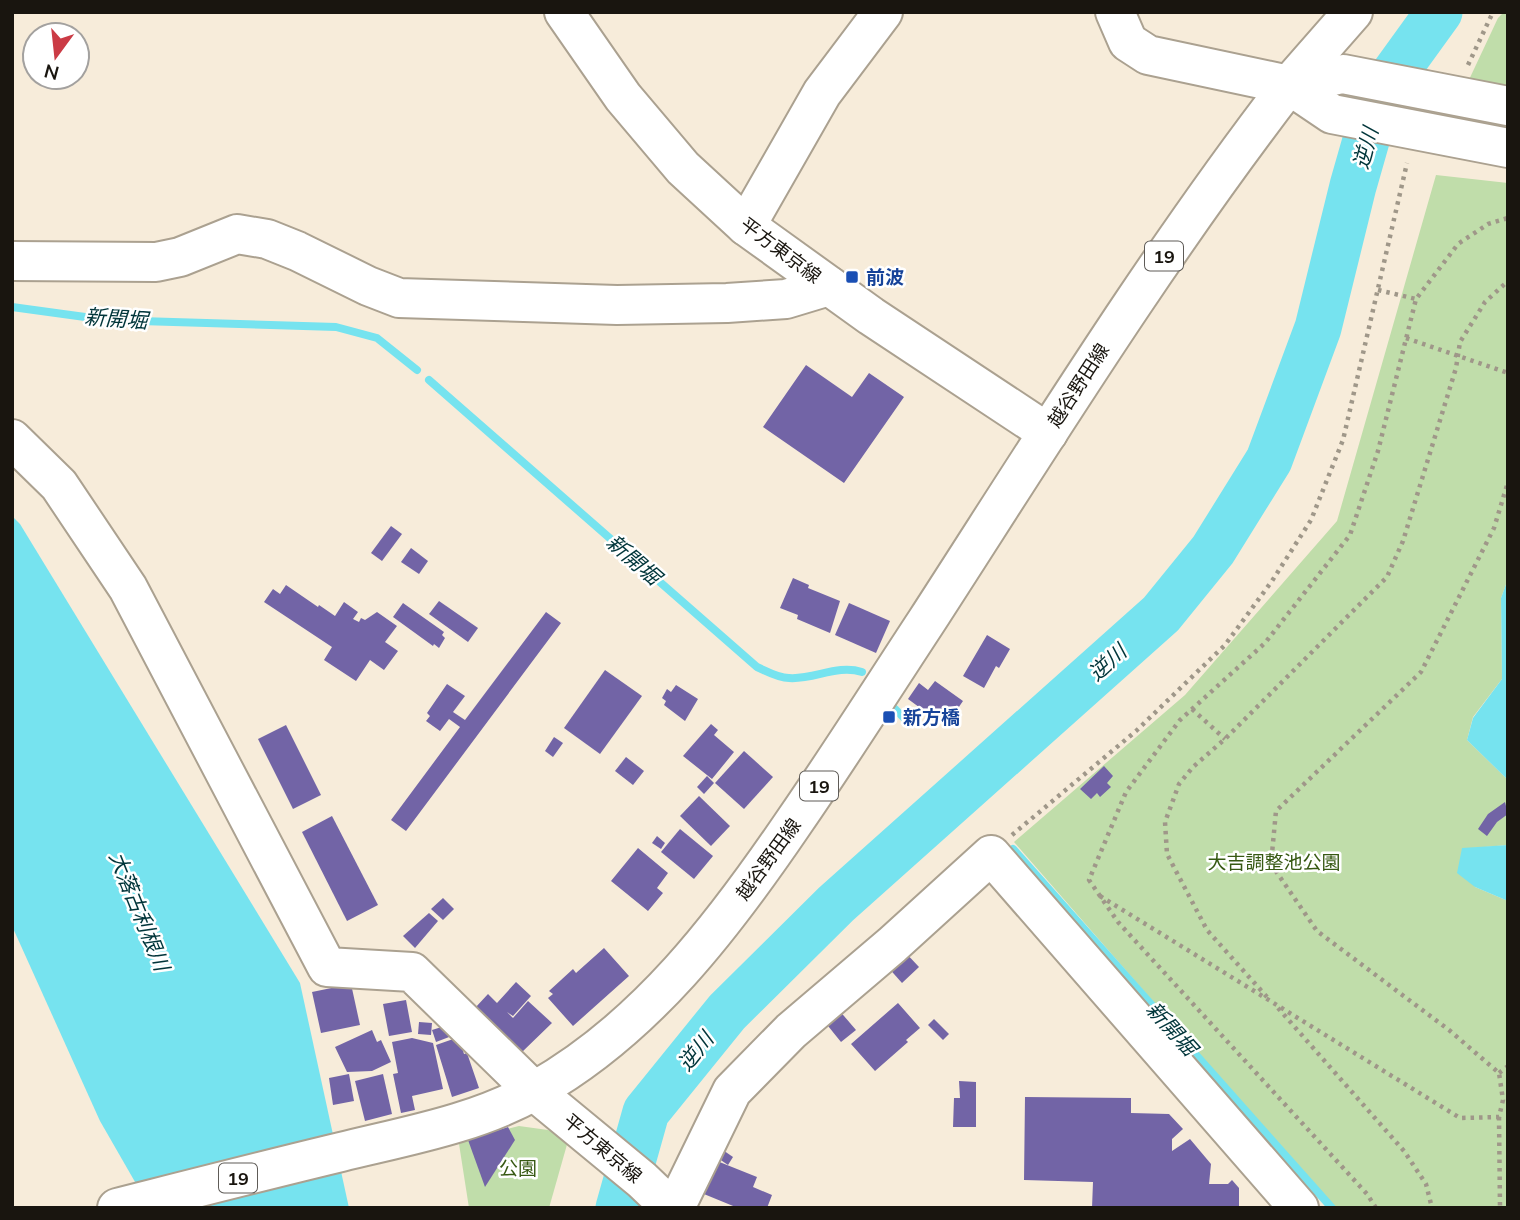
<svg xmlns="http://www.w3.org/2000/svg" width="1520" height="1220" viewBox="0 0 1520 1220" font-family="Mulish,'Noto Sans JP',sans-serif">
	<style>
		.green { fill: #c0ddaa }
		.water { fill: #76e3ef }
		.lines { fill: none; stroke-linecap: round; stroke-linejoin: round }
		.stream { stroke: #76e3ef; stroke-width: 8 }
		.river { stroke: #76e3ef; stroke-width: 47 }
		.building { fill: #7264a6 }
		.minor-casing { stroke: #aba190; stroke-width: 42 }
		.major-casing { stroke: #aba190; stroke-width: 42 }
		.path { stroke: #9f9789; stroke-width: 4.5; stroke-dasharray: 3.5 5; stroke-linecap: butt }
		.minor { stroke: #fff; stroke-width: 38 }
		.major { stroke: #fff; stroke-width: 38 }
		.transit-dot { fill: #1a4fb4; stroke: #fff; stroke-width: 2.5 }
		.labels { text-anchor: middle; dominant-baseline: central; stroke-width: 5; stroke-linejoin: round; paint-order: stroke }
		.shield { fill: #fff; stroke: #5e5b57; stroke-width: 2 }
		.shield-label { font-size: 18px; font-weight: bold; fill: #19150f }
		.street-label { font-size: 19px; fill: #19150f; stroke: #fff }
		.transit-label { font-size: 19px; font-weight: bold; fill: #164399; stroke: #fff; text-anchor: start }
		.park-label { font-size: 19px; fill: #375913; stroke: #fff }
		.water-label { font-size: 21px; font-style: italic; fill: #00353a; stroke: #fff }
	</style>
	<rect width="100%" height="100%" fill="#f7ecda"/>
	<!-- green -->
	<g class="green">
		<polygon points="1504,12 1508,12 1508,91 1467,84 1498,18"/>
		<polygon points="1436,175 1508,183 1508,579 1501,598 1502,679 1473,717 1467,740 1508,780 1508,845 1462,849 1475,887 1508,901 1508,1208 1333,1208 1014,842 1185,695 1337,521"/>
		<polygon points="519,1126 548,1130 568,1141 549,1208 469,1208 459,1144 473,1137"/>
	</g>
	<!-- water -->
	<g class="water">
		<polygon points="12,516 20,524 300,983 349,1208 150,1208 100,1121 12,926"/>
		<polygon points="1508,579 1508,780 1467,740 1473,718 1502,679 1501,598"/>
		<polygon points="1508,845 1508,901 1475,887 1457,873 1462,848"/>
	</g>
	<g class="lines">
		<!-- stream -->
		<g class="stream">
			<polyline points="12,307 107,320 336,327 377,338 417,370"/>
			<path d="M429 380 757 667C766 671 778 678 789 678 814 680 837 664 862 672"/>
			<polyline points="895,709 908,722"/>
			<polyline points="1013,849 1332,1208"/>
		</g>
		<!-- river -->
		<polyline class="river" points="619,1208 646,1112 727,1012 836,904 1161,614 1213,550 1269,460 1318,328 1353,186 1379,95 1439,12"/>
	</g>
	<!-- building -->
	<g class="building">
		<polygon points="806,365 852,397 869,373 904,397 844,483 763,427"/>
		<polygon points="391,526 402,534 382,561 371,553"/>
		<polygon points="411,548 428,561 419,574 401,562"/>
		<polygon points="793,578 809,585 808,588 840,601 830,633 797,619 798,615 780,608"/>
		<polygon points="286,585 318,607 319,605 335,616 344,602 358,612 353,619 359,622 361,618 365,620 377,612 397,626 385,642 398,651 384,670 370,660 356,681 324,660 332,647 264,602 273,589 280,594"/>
		<polygon points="439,601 478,628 468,642 429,614"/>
		<polygon points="403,603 444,632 442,635 445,638 439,648 434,644 433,646 393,617"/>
		<polygon points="849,603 890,621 876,653 835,635"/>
		<polygon points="546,612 561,623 406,831 391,820 460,727 449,719 440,731 426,721 430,716 427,713 447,684 465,696 453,712 465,720"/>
		<polygon points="987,635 1010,649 999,668 996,666 984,688 963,676"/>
		<polygon points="605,670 642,696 600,754 564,728"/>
		<polygon points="935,681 963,701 954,714 951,712 942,724 908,699 919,683 928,690"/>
		<polygon points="676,685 698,699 685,721 664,705 666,701 662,698 667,689 671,692"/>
		<polygon points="711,724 718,730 714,735 734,752 712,779 683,756"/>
		<polygon points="286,725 321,795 293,809 258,739"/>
		<polygon points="554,737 563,743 553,757 545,751"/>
		<polygon points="744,751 773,777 744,809 715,783"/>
		<polygon points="626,757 644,771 633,785 615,771"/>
		<polygon points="1104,766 1113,776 1107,783 1111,787 1100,797 1097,793 1091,799 1080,789"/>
		<polygon points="707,776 714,783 704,794 697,787"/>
		<polygon points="699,796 730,826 711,846 680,816"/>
		<polygon points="1505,802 1508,814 1497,822 1487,836 1478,829 1488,814"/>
		<polygon points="332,816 378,905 347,921 302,832"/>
		<polygon points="680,829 713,856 694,879 661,852"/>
		<polygon points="657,836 665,843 661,849 652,843"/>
		<polygon points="638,848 668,873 657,888 663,893 648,911 611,881"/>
		<polygon points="443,898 454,909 443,920 431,909"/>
		<polygon points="429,913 438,921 415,948 403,936"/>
		<polygon points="604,948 629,976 573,1026 548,998 553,994 549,991 573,969 576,973"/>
		<polygon points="903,950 919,967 902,983 886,965"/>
		<polygon points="516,982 531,996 513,1016 507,1012 513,1018 528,1001 552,1023 521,1053 475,1008 488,994 497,1003"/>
		<polygon points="351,984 360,1025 321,1033 312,992"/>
		<polygon points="406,1000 412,1032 389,1036 383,1004"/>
		<polygon points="898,1003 920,1028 906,1040 908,1042 875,1071 851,1044"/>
		<polygon points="838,1009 856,1030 841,1042 824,1021"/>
		<polygon points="934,1019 949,1034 943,1040 928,1025"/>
		<polygon points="419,1022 432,1023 431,1035 418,1034"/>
		<polygon points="448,1025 457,1034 436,1042 432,1030"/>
		<polygon points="372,1030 377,1042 381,1040 391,1062 372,1071 347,1072 335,1047"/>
		<polygon points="459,1037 464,1054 467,1053 479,1088 452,1097 436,1045"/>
		<polygon points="412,1038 433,1043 443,1089 412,1096 415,1110 401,1113 393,1074 398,1073 392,1042"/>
		<polygon points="349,1074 354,1101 333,1105 329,1078"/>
		<polygon points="383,1074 392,1114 365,1121 355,1081"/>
		<polygon points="959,1081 976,1082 976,1127 953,1127 954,1098 960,1098"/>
		<polygon points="1025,1097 1131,1098 1131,1113 1169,1114 1183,1129 1172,1139 1172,1151 1190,1139 1211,1164 1209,1184 1228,1184 1232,1180 1239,1188 1239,1208 1092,1208 1093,1182 1024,1180"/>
		<polygon points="508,1127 515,1140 485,1187 468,1140"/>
		<polygon points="717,1146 733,1157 728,1165 712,1154"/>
		<polygon points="712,1159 757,1177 753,1187 772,1195 767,1208 738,1208 699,1192"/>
	</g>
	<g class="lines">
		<defs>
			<g id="minor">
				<polyline points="1115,12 1128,42 1148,55 1289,85 1353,12"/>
				<polyline points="746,226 822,93 883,12"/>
				<polyline points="12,261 156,262 180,257 237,234 267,239 297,251 368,286 399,298 617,305 727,303 786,299 829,286"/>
				<polyline points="12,439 59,485 128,588 327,967 412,972 534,1091"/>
				<polyline points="675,1208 732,1091 791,1031 892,945 991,855 1299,1208"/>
			</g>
			<g id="major">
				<polyline points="564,12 623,97 683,168 746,226 871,316 1048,433"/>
				<polyline points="1289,85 1332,114 1508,148"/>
				<polyline points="534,1091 642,1180 665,1202 667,1208"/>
				<path d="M117 1208C192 1189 266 1170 341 1152 406 1136 476 1124 536 1090 646 1028 724 925 794 822 839 757 882 689 926 622 1043 441 1157 256 1289 85L1343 74 1508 106"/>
			</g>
		</defs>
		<!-- minor casing -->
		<use href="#minor" class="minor-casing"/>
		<!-- major casing -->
		<use href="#major" class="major-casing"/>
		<!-- path -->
		<g class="path">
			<polyline points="1468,65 1493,12"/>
			<polyline points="1378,290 1416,299"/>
			<polyline points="1406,338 1508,373"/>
			<polyline points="1192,709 1225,739"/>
			<polyline points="1012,835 1136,731 1225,645 1272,581 1311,520 1343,440 1407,163"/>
			<polyline points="1100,896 1460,1118 1499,1117 1503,1100 1499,1073 1449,1030 1317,931 1271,864 1276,811 1421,672 1494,528 1508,482"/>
			<polyline points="1267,997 1207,930 1167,854 1165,822 1179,784 1193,767 1225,739 1387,577 1403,541 1456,368 1460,342 1485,302 1508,281"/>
			<polyline points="1278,1008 1404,1151 1426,1184 1432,1208"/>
			<polyline points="1499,1073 1508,1066"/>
			<polyline points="1499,1117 1500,1208"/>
			<polyline points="1376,1208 1367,1194 1118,922 1089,880 1126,792 1180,720 1265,643 1350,535 1378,451 1416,299 1458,244 1488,224 1508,218"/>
		</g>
		<!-- minor -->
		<use href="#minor" class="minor"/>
		<!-- major -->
		<use href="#major" class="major"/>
	</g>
	<!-- markers -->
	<g class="transit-dot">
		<rect x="845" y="270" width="14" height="14" rx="3.5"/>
		<rect x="882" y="710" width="14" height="14" rx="3.5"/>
	</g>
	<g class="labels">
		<!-- shield labels -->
		<g class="shield">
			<rect x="1145" y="241.5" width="38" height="29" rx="5"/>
			<rect x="800" y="771.5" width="38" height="29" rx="5"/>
			<rect x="219" y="1163.5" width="38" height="29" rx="5"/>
		</g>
		<g class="shield-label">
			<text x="1164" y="256">19</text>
			<text x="819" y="786">19</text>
			<text x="238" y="1178">19</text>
		</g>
		<!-- street labels -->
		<g class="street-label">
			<text transform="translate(781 250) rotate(37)">平方東京線</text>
			<text transform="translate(1078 385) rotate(-57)">越谷野田線</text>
			<text transform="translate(768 859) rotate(-54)">越谷野田線</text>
			<text transform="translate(603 1148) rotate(40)">平方東京線</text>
		</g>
		<!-- transit labels -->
		<g class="transit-label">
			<text x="866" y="277">前波</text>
			<text x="903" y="717">新方橋</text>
		</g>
		<!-- park labels -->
		<g class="park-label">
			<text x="1274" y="862">大吉調整池公園</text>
			<text x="518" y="1168">公園</text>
		</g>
		<!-- water labels -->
		<g class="water-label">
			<text transform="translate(1365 148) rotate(-75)">逆川</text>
			<text transform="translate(116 318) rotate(4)">新開堀</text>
			<text transform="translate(634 559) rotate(41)">新開堀</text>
			<text transform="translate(1107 662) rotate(-42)">逆川</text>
			<text transform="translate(140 911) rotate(68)">大落古利根川</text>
			<text transform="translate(1172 1028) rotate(48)">新開堀</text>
			<text transform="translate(695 1051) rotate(-51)">逆川</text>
		</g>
	</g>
	<!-- border -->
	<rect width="1520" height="1220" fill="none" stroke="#19150f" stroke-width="28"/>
	<!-- north arrow -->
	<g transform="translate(56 56) rotate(195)"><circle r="33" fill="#ffffff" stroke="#a3a19f" stroke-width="2"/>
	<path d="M0-5L12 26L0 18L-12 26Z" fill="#cb3b45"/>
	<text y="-10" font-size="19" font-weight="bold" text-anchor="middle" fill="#19150f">N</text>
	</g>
</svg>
